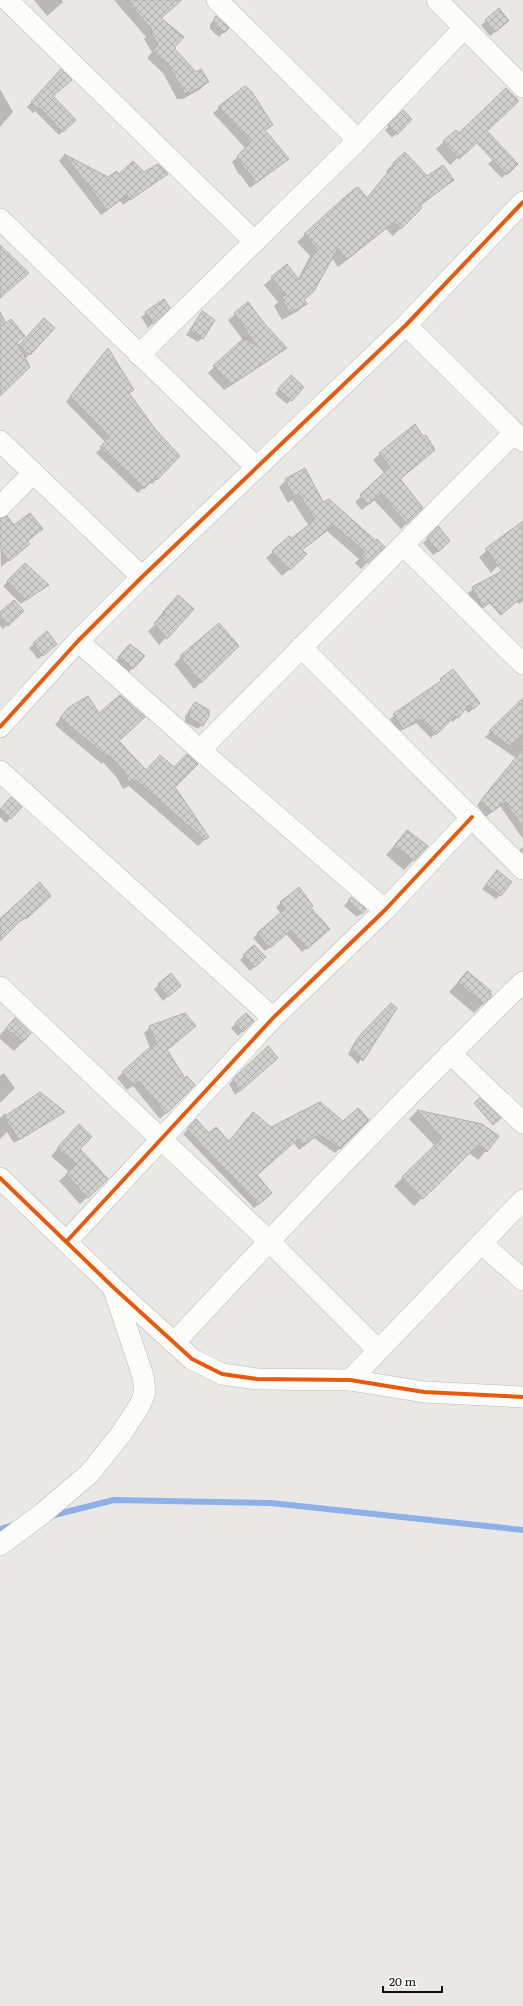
<svg xmlns="http://www.w3.org/2000/svg" width="523" height="2006" viewBox="0 0 523 2006" font-family="Literata,serif">
	<style>
		.shadow { fill: #0003 }
		.lines { fill: none; stroke-linecap: round; stroke-linejoin: round }
		.stream { stroke: #8db1e7; stroke-width: 6 }
		.building { fill: url(#building-cross-hatch); stroke: #b0b0ae }
		.minor-casing { stroke: #b9b8b7; stroke-width: 22 }
		.minor { stroke: #fcfcfb; stroke-width: 21 }
		.cycleway-casing { stroke: #fff; stroke-width: 6 }
		.cycleway { stroke: #e8590c; stroke-width: 4 }
	</style>
	<defs>
		<pattern id="building-cross-hatch" width="8" height="8" patternUnits="userSpaceOnUse"><rect width="8" height="8" fill="#cfcfcd"/><path d="M0 0l8 8M0 8l8-8" fill="none" stroke="#b1b1af"/></pattern>
	</defs>
	<rect width="100%" height="100%" fill="#e9e8e6"/>
	<!-- shadow -->
	<g class="shadow">
		<polygon points="34,0 62,0 63,2 47,16"/>
		<polygon points="114,0 180,0 160,19 172,48 196,74 207,82 201,89 183,99 177,99 163,73 147,58 152,52 144,39 146,37"/>
		<polygon points="216,18 227,28 219,37 210,29 210,24"/>
		<polygon points="486,21 504,25 490,36 481,25"/>
		<polygon points="61,71 52,97 74,120 59,135 35,111 33,113 27,107"/>
		<polygon points="245,87 272,125 265,131 288,159 250,188 240,174 239,175 232,162 246,149 213,113"/>
		<polygon points="0,89 13,112 0,127"/>
		<polygon points="507,111 450,165 436,149 456,131 458,134"/>
		<polygon points="403,112 411,119 392,138 385,130"/>
		<polygon points="504,151 516,164 502,178 488,164"/>
		<polygon points="405,153 427,177 453,180 419,207 421,208 393,236 386,229 338,267 331,257 303,300 306,304 298,311 282,320 274,306 278,302 264,285 287,265 298,279 310,256 297,242 355,189 367,198 388,173 386,171"/>
		<polygon points="64,155 108,178 119,175 167,174 123,205 120,201 101,215 59,161"/>
		<polygon points="164,300 169,308 148,328 141,317"/>
		<polygon points="248,304 263,324 286,348 279,354 224,390 208,373 243,340 228,320"/>
		<polygon points="202,313 202,338 198,342 186,335"/>
		<polygon points="39,324 53,328 25,359 0,359 0,329 16,343 18,347"/>
		<polygon points="107,349 133,389 129,394 154,429 178,456 152,484 149,482 138,493 96,453 106,443 66,402"/>
		<polygon points="286,381 291,400 287,404 275,394"/>
		<polygon points="415,425 399,479 422,508 401,529 374,500 362,510 355,502 385,474 373,460"/>
		<polygon points="286,480 323,504 383,547 361,569 355,563 359,559 327,531 302,550 299,561 282,576 266,558 289,537 291,540 309,526 292,500 288,503 279,487"/>
		<polygon points="523,522 523,540 491,573 479,557"/>
		<polygon points="0,524 41,529 27,542 21,551 1,567"/>
		<polygon points="438,528 445,546 433,555 423,543"/>
		<polygon points="523,561 523,601 519,604 516,601 500,615 490,603 478,611 468,593 473,589"/>
		<polygon points="25,564 47,585 21,604 3,586"/>
		<polygon points="171,603 192,609 159,645 148,631 159,621 157,619"/>
		<polygon points="0,614 18,615 3,629 0,626"/>
		<polygon points="47,633 52,648 38,659 29,648"/>
		<polygon points="126,649 143,656 128,673 115,662"/>
		<polygon points="181,657 216,668 194,689 174,664"/>
		<polygon points="453,671 478,703 469,713 464,709 453,722 450,719 431,738 416,723 398,732 390,719 437,685 441,680"/>
		<polygon points="195,703 202,725 198,729 185,722 185,716"/>
		<polygon points="516,706 523,706 523,839 500,806 486,817 477,805 516,758 485,737"/>
		<polygon points="62,716 118,741 145,771 174,787 208,837 198,846 129,786 123,789 117,778 103,762 102,764 55,725"/>
		<polygon points="11,798 21,807 6,823 0,817 0,809"/>
		<polygon points="407,831 427,846 404,870 386,855"/>
		<polygon points="523,847 523,854 519,850"/>
		<polygon points="493,876 500,895 496,899 482,889"/>
		<polygon points="351,898 362,913 357,917 344,906"/>
		<polygon points="45,900 21,922 20,921 0,940 0,922"/>
		<polygon points="281,903 310,908 324,933 302,952 286,934 265,951 253,938 281,914 276,907"/>
		<polygon points="244,956 260,962 250,971 240,960"/>
		<polygon points="467,972 490,997 474,1013 449,992"/>
		<polygon points="170,975 175,990 163,1001 154,989"/>
		<polygon points="391,1004 395,1008 358,1064 348,1054 356,1040"/>
		<polygon points="246,1014 253,1021 238,1036 231,1028"/>
		<polygon points="195,1026 166,1051 185,1079 193,1085 160,1119 133,1086 127,1090 117,1078 150,1048 144,1033 150,1027"/>
		<polygon points="6,1028 23,1042 14,1051 0,1039 0,1035"/>
		<polygon points="268,1047 272,1062 235,1095 229,1084"/>
		<polygon points="4,1073 15,1088 0,1103 0,1076"/>
		<polygon points="417,1111 482,1125 498,1137 478,1160 469,1153 414,1206 394,1186 435,1146 409,1119"/>
		<polygon points="63,1112 14,1143 7,1132 0,1139 0,1118 5,1113 7,1116"/>
		<polygon points="196,1120 209,1134 229,1142 271,1128 368,1120 335,1153 314,1138 299,1150 293,1142 256,1175 267,1197 254,1208 183,1134"/>
		<polygon points="72,1132 99,1186 80,1204 59,1181 69,1172 51,1156"/>
	</g>
	<g class="lines">
		<!-- stream -->
		<g class="stream">
			<polyline points="50,1516 114,1500 271,1503 523,1530"/>
			<polyline points="0,1529 14,1525"/>
		</g>
	</g>
	<!-- building -->
	<g class="building">
		<polygon points="127,0 182,0 161,18 184,37 174,48 196,72 201,69 209,82 190,93 184,93 169,66 152,51 158,45 150,31 152,30"/>
		<polygon points="499,8 509,21 495,32 485,20"/>
		<polygon points="216,16 229,28 224,33 214,25 214,18"/>
		<polygon points="61,69 72,80 53,96 76,120 63,132 40,108 38,109 31,102"/>
		<polygon points="245,86 252,92 273,125 265,130 289,159 256,183 246,169 245,170 237,156 251,142 218,107"/>
		<polygon points="506,88 519,101 487,131 518,164 507,175 477,143 459,159 443,141 456,130 459,133"/>
		<polygon points="403,110 412,119 397,135 388,125"/>
		<polygon points="405,152 427,176 443,165 454,180 420,205 422,208 401,229 394,222 346,260 338,248 314,291 304,300 307,304 289,313 281,297 286,295 271,277 287,264 299,280 317,248 304,234 354,189 358,187 367,198 394,165 393,163"/>
		<polygon points="64,154 108,177 117,171 119,174 133,161 144,172 158,164 168,174 130,200 127,195 107,210"/>
		<polygon points="0,245 29,273 0,298"/>
		<polygon points="164,299 170,308 153,324 145,312"/>
		<polygon points="248,302 264,323 287,348 231,385 213,366 244,338 258,347 234,313"/>
		<polygon points="202,311 215,320 203,339 190,330"/>
		<polygon points="0,312 6,323 11,319 25,336 17,342 30,367 0,396"/>
		<polygon points="44,318 55,328 30,355 19,345"/>
		<polygon points="108,348 134,390 129,393 155,429 180,456 157,480 155,477 144,489 100,447 110,437 70,396"/>
		<polygon points="291,375 304,387 292,401 278,389"/>
		<polygon points="415,424 423,436 426,435 435,450 400,479 423,508 407,524 381,494 368,505 360,495 390,467 379,453"/>
		<polygon points="305,468 323,502 329,499 376,541 377,539 385,547 368,563 361,556 365,552 334,525 302,550 307,554 290,570 272,551 289,536 292,538 315,520 299,494 294,497 285,479"/>
		<polygon points="30,513 43,529 27,541 30,544 9,561 0,549 0,519 7,516 14,525"/>
		<polygon points="523,521 523,596 501,615 489,602 483,608 472,587 502,571 485,549"/>
		<polygon points="438,526 450,541 438,552 427,538"/>
		<polygon points="25,563 49,585 26,600 7,581"/>
		<polygon points="178,595 194,609 167,639 154,623 166,614 163,612"/>
		<polygon points="14,600 24,611 8,626 0,618 0,612"/>
		<polygon points="219,623 239,646 201,683 180,656"/>
		<polygon points="47,631 57,644 43,656 33,643"/>
		<polygon points="130,644 145,656 133,669 118,657"/>
		<polygon points="453,669 480,703 474,709 469,705 458,718 455,716 436,735 421,719 403,729 393,714 442,680 440,679"/>
		<polygon points="120,695 145,717 119,741 146,770 160,755 174,767 187,754 198,764 175,787 209,837 205,840 136,780 129,783 124,771 110,756 109,758 60,718 68,708 88,696 99,713"/>
		<polygon points="523,698 523,735 510,746 489,731"/>
		<polygon points="195,702 209,710 209,716 203,726 189,717 189,711"/>
		<polygon points="523,749 523,827 505,802 492,812 481,800"/>
		<polygon points="11,797 22,807 11,819 0,809"/>
		<polygon points="407,830 428,846 414,861 394,846"/>
		<polygon points="497,870 512,882 501,896 486,884"/>
		<polygon points="40,882 51,896 26,919 24,917 0,941 0,919"/>
		<polygon points="299,887 313,906 311,908 330,929 307,949 291,930 270,948 257,933 285,909 280,902"/>
		<polygon points="351,897 366,909 362,914 348,901"/>
		<polygon points="254,945 266,957 255,967 243,955"/>
		<polygon points="467,971 491,991 491,997 483,1004 458,982"/>
		<polygon points="171,973 181,986 168,997 158,984"/>
		<polygon points="391,1003 397,1008 363,1061 351,1049 361,1034"/>
		<polygon points="185,1013 196,1026 167,1050 185,1078 187,1076 195,1085 166,1114 139,1081 134,1085 122,1072 156,1042 149,1026"/>
		<polygon points="246,1013 254,1021 243,1032 235,1023"/>
		<polygon points="15,1018 31,1033 23,1042 6,1028"/>
		<polygon points="268,1046 278,1058 239,1092 233,1079"/>
		<polygon points="40,1092 65,1112 19,1140 4,1117"/>
		<polygon points="480,1098 501,1118 493,1125 474,1103"/>
		<polygon points="320,1102 343,1121 358,1108 369,1120 340,1149 319,1134 303,1146 298,1139 257,1175 272,1193 258,1205 187,1129 196,1119 209,1133 216,1127 229,1141 253,1112 271,1127"/>
		<polygon points="417,1110 482,1124 499,1136 487,1152 478,1145 423,1199 402,1177 442,1138"/>
		<polygon points="79,1124 92,1137 80,1149 108,1179 88,1198 66,1174 76,1165 57,1148"/>
	</g>
	<g class="lines">
		<defs>
			<g id="minor">
				<polyline points="7,0 255,242"/>
				<polyline points="217,0 358,140"/>
				<polyline points="437,0 523,87"/>
				<polyline points="0,219 256,467"/>
				<polyline points="406,325 523,441"/>
				<polyline points="139,355 358,140 464,28"/>
				<polyline points="0,441 142,577"/>
				<polyline points="0,507 33,473"/>
				<polyline points="403,545 523,664"/>
				<polyline points="78,641 200,750 385,910"/>
				<polyline points="301,647 523,869"/>
				<polyline points="0,727 78,641 142,577 406,325 523,202"/>
				<polyline points="200,750 514,433"/>
				<polyline points="0,771 273,1018"/>
				<polyline points="0,987 269,1241 378,1350"/>
				<polyline points="450,1053 523,1123"/>
				<polyline points="0,1178 114,1288 192,1359 222,1374 257,1379 350,1380 424,1392 523,1397"/>
				<polyline points="67,1241 273,1018 385,910 472,817"/>
				<polyline points="481,1243 523,1280"/>
				<path d="M174 1343C288 1220 403 1099 523 982"/>
				<polyline points="350,1380 523,1200"/>
				<polyline points="0,1545 43,1513 90,1473 121,1434 140,1405 145,1392 143,1376 114,1290"/>
			</g>
		</defs>
		<!-- minor casing -->
		<use href="#minor" class="minor-casing"/>
		<!-- minor -->
		<use href="#minor" class="minor"/>
		<defs>
			<g id="cycleway">
				<polyline points="0,727 78,641 142,577 406,325 523,202"/>
				<polyline points="0,1178 114,1288 192,1359 222,1374 257,1379 350,1380 424,1392 523,1397"/>
				<polyline points="67,1241 273,1018 385,910 472,817"/>
			</g>
		</defs>
		<!-- cycleway casing -->
		<use href="#cycleway" class="cycleway-casing"/>
		<!-- cycleway -->
		<use href="#cycleway" class="cycleway"/>
	</g>
	<!-- scale -->
	<path d="M383 1986v6h59v-6" fill="none" stroke="#121110" stroke-width="2"/>
	<text x="389" y="1986" font-size="12" fill="#121110" stroke="#ffffff" stroke-width="3" paint-order="stroke">20 m</text>
</svg>
